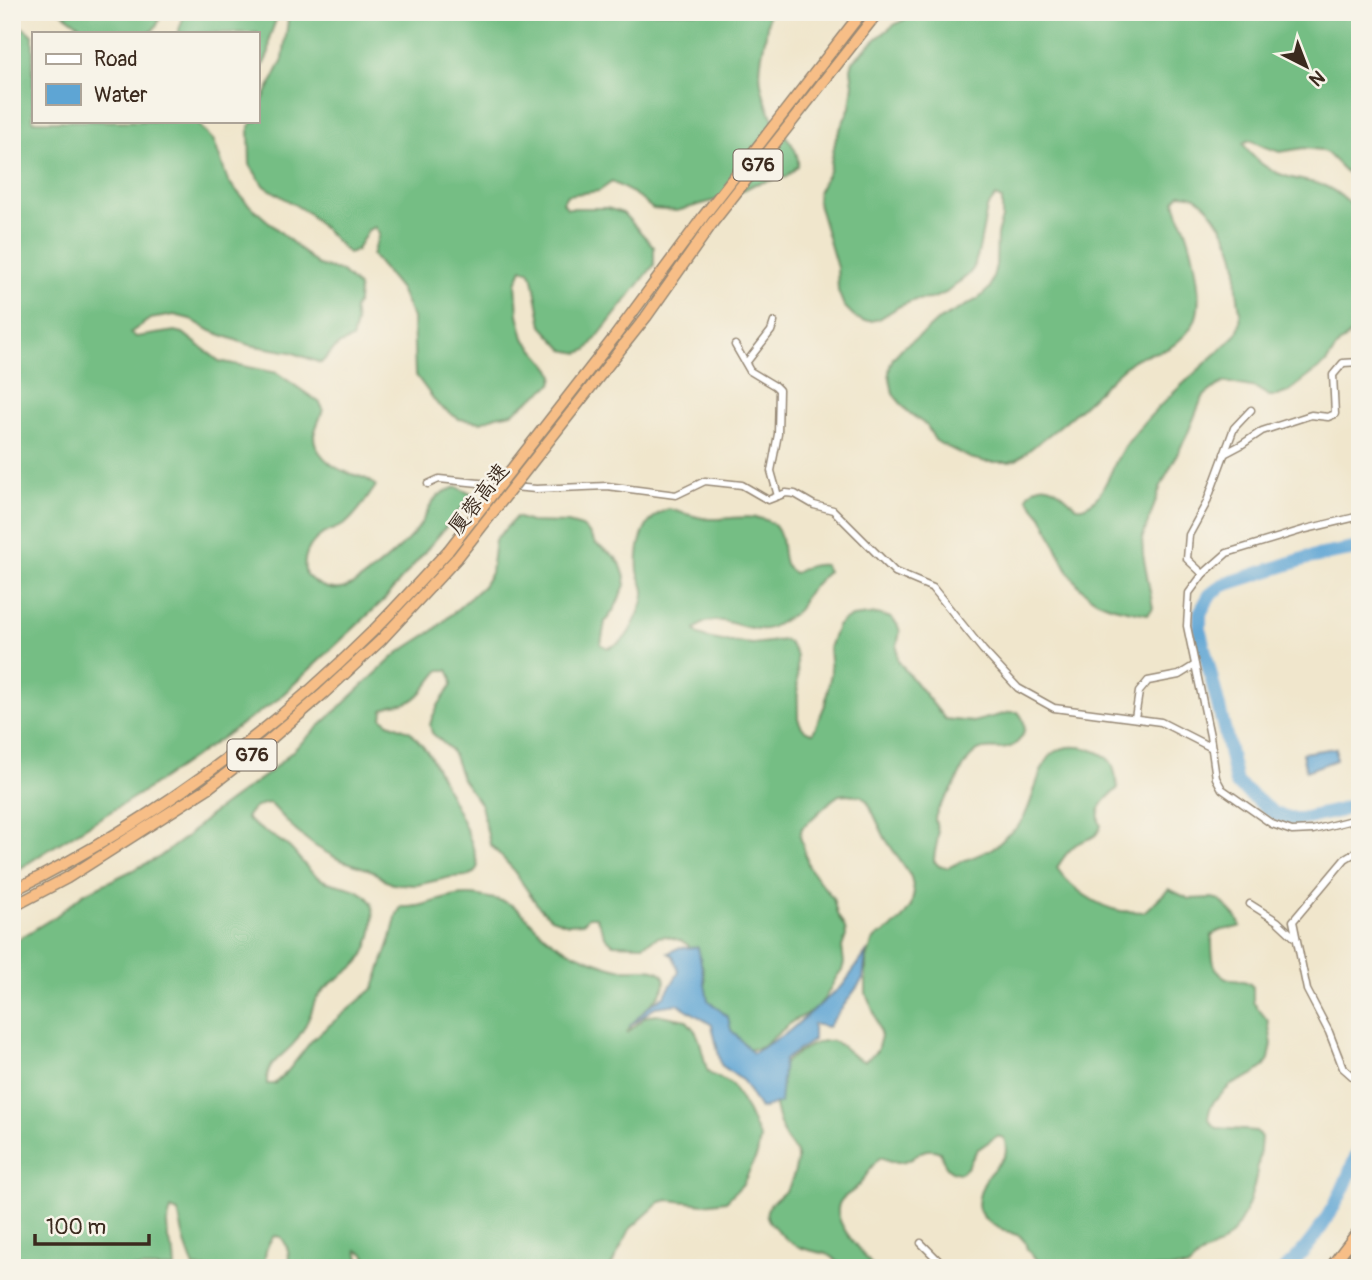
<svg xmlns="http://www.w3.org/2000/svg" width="1372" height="1280" viewBox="0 0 1372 1280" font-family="Pangolin,'LXGW WenKai TC',sans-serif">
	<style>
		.forest { fill: #74be84; stroke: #587451; stroke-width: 2 }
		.water { fill: #5ea5d4; stroke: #4c6879; stroke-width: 2 }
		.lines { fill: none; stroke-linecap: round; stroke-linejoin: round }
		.river { stroke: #5ea5d4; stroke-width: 14 }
		.street-casing { stroke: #968875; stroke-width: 9 }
		.highway-casing { stroke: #968875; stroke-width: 13 }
		.street { stroke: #fff; stroke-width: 6 }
		.highway { stroke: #f7be87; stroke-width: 10 }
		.highway-bridge-casing { stroke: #968875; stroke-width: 13; stroke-linecap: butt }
		.highway-bridge { stroke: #f7be87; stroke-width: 10 }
		.labels { text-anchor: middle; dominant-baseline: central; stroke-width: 5; stroke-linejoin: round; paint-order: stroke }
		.shield { fill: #f7f3e8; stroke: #73665b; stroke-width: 2 }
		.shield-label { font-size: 19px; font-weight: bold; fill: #3b2a1e }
		.street-label { font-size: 21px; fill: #3b2a1e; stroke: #f7f3e8 }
	</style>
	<rect width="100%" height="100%" fill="#f7f3e8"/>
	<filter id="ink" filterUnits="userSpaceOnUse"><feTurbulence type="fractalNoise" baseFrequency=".0143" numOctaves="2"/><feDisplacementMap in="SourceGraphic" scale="14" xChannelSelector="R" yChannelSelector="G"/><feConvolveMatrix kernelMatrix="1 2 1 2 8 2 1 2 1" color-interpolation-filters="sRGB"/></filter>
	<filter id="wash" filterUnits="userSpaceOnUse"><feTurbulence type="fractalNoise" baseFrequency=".00686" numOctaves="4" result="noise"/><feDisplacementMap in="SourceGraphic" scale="28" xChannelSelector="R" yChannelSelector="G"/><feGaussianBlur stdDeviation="1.57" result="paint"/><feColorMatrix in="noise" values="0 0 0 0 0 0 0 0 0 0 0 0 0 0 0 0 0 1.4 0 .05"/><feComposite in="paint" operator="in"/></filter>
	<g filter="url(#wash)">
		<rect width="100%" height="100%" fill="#f0e6cc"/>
		<!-- forest -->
		<g class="forest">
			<path d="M61 12H159C161 22 156 27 150 33H90Z"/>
			<polygon points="185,12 279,12 270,36 269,53 257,78 257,33 178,33"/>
			<path d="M289 12H768C769 34 757 60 761 83 762 91 769 112 773 119 782 134 800 147 798 166L786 177 755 184 734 195 677 211 653 209 633 193 612 182 599 191 567 195 563 202 567 208H607L623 213 654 247V265L587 350 579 353 564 350 542 326 533 278 529 271 522 269 516 283 518 314 524 338 551 369 554 376 552 384 512 413 496 416 481 422 459 419 438 405 415 374 413 318 400 289 372 255 379 234 375 227 368 230 356 251 348 253 308 213 263 185 250 165 249 128 253 121H257V112L283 59Z"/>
			<path d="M918 12H1360V182L1344 170 1327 153 1320 150 1304 148 1280 152 1265 147 1250 140 1243 143C1253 161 1272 173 1292 178 1303 181 1315 182 1325 186 1338 192 1351 204 1360 214V327L1339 344 1326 363 1288 392 1277 396H1269L1256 388 1225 382 1217 386 1204 396 1200 403 1187 435 1161 486 1142 539 1143 554 1153 608 1148 614C1131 611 1111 608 1096 600 1069 585 1058 549 1046 524 1041 514 1033 506 1027 497 1042 473 1062 492 1076 507 1101 510 1110 469 1121 452 1152 407 1196 374 1235 336 1245 321 1238 306 1237 289 1236 280 1238 270 1236 261 1232 241 1214 208 1196 197 1191 195 1186 194 1180 194L1175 200C1176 211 1182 220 1186 230 1193 250 1201 287 1198 309 1196 325 1187 334 1175 344 1161 356 1147 350 1132 361 1112 376 1095 396 1076 412 1058 429 1037 443 1018 459L1010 462H986L970 458 941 444 935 440 927 426 908 412 893 394 889 373 890 366 893 358 903 347 924 333 937 321 978 299 990 288 996 266 997 234 1002 218V200L996 196 987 208 978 254 973 269 968 275 946 293 931 299 915 300 900 306 879 319 871 321H863L856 318 844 306 838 291 837 268 817 200 818 192 829 171 836 138 850 107 853 84 851 69 853 61 876 39 894 25Z"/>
			<path d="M12 20 33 35V121H195L214 141 228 181 247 203 318 265 342 272 359 288 358 302 354 309 356 323 352 339 338 345 321 363 291 352 249 345 211 331 190 319 174 315 150 319 130 333 136 337 175 331 183 333 219 361 277 373 320 403 323 409C321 418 315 427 314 436 314 452 331 467 346 472 358 477 366 476 376 486 367 498 357 515 345 524 338 528 331 530 325 533 309 542 301 558 306 575 314 583 327 591 340 589 357 588 402 547 414 533 432 513 425 496 457 487L473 495 384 600 277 700 149 788 45 852 12 874Z"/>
			<path d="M669 509C680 512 701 519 711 519 729 520 760 511 775 526 788 541 776 566 795 573 805 567 812 564 824 565L828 571C821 579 812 586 806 595 803 599 802 605 799 609 795 614 772 628 766 629 743 632 713 608 695 630L699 635 707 638 722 641 753 644 784 640 789 643 797 656 798 718C801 727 803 731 813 733L825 705 831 672 829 648 837 626 844 620 852 617 877 614 891 618 897 624 900 631 897 646 898 661 945 719 973 722 1011 712H1018C1028 723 1026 736 1014 745 1003 753 989 745 978 751 965 759 961 773 954 786 948 798 938 804 935 818 935 824 938 828 938 834 938 843 934 851 934 861L939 866 947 868C962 860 981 856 996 846 1000 843 1004 839 1007 835 1011 832 1016 829 1019 825 1042 795 1033 734 1089 749 1113 756 1114 765 1118 788 1106 799 1093 809 1101 826 1095 842 1086 837 1075 845 1067 852 1062 859 1057 868 1070 888 1098 907 1121 911 1129 912 1136 911 1144 912L1169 889 1189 899 1212 898 1220 900 1237 918 1241 926C1231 930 1221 928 1212 935 1212 954 1210 976 1233 980 1242 981 1247 980 1253 987V1002L1268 1021 1272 1044 1269 1059 1265 1066 1253 1075 1231 1085 1214 1101 1210 1109 1208 1117 1211 1123 1217 1128 1256 1131 1261 1137C1259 1172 1251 1218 1223 1243 1217 1248 1211 1249 1204 1253 1198 1257 1193 1263 1187 1268H1044L1027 1249 1025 1242 1020 1236C1013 1234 1006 1231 999 1228 973 1215 974 1202 987 1177 992 1169 1001 1164 1005 1155 1007 1149 1006 1144 1004 1138L997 1136 977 1150 967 1168 960 1173C947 1172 944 1164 940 1152 914 1141 915 1174 881 1157 869 1166 867 1178 857 1187 852 1193 844 1195 840 1202 829 1221 863 1252 874 1268H844C826 1248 824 1256 802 1248 790 1244 777 1231 769 1221 759 1206 781 1198 788 1188 793 1181 795 1170 797 1162 799 1150 788 1145 784 1135 780 1125 773 1103 773 1093 772 1087 774 1079 774 1072 787 1060 819 1033 837 1043 848 1049 853 1059 865 1061L877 1051 881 1036 875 1015 866 993V962L872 942 877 937 890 929 902 919 911 906 914 892 911 877 885 838 868 802 862 796 847 794 839 795 832 800 802 828 800 836 809 867 818 880 833 898 837 914 845 928 846 936 842 947 844 963 842 970 837 976 825 998 815 1010 793 1021 762 1047 755 1049 739 1048 704 997 705 981 702 965 694 952 688 945 682 941 666 936 658 937 643 945 613 944 606 938 596 917H589L583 923 568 924 551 918 539 907 511 867 490 844 481 805 462 779 454 756 450 749 432 733 430 725 432 718 439 704 452 685 451 676 448 670H440C431 679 423 695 411 701 401 707 392 702 383 710L382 718 389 723 411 732 430 755 463 822 472 844 478 866 474 873 467 876 451 877 417 885 393 884 386 881 373 871 338 859 315 846 296 831 270 803C259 804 251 808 246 818 258 831 277 836 290 848 301 859 310 875 325 881 341 887 364 887 372 904 375 912 373 922 372 931 364 976 338 969 316 999 313 1004 313 1008 311 1013 307 1023 301 1034 295 1042 284 1056 265 1063 267 1084H274L287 1072 313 1039 374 988 391 938 397 914 401 907C408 907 415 907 422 905 440 900 460 892 479 896 491 898 504 900 515 907 525 914 533 925 542 933 556 945 572 953 588 959 598 963 609 967 619 969 631 971 658 964 664 977 671 994 633 1016 627 1033L645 1017 656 1014 686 1020 696 1032 699 1039 707 1070 712 1075 726 1081 732 1085 748 1112 760 1139 757 1155 743 1184 726 1201 704 1204 669 1200 660 1202 630 1229 610 1268H373L363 1253 357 1250 361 1268H288C290 1256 289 1247 281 1237L274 1236C265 1246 265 1255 264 1268H194L185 1243 178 1212 171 1209 167 1224 168 1239 174 1255 175 1268H12V943L56 916 83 894 158 858 186 837 209 816 271 771 398 653 434 630 483 586 491 573 495 540 516 517 530 522 568 523 582 527 588 532 596 544 615 557 620 563 625 577V585L615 608 605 622 601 644 608 648C613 646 619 644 623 640 631 632 645 603 644 592 644 584 639 579 638 571 636 547 643 516 669 509Z"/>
		</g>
		<!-- water -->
		<g class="water">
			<polygon points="1336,748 1336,760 1306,771 1302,753"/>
			<polygon points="698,947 708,1000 728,1017 731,1030 753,1053 788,1032 843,985 866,953 863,979 828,1027 813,1024 813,1040 784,1060 780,1103 760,1109 743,1081 721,1065 712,1025 678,1004 655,1007 629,1027 648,1007 665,995 679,972 673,956 668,953 678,948"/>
		</g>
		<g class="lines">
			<!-- river -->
			<g class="river">
				<polyline points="1360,548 1307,558 1223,585 1210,595 1200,613 1200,632 1226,736 1236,783 1275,814 1296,820 1338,811 1360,803"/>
				<path d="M1286 1268C1308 1250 1328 1218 1341 1193 1348 1179 1353 1163 1360 1148"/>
			</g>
		</g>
	</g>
	<g filter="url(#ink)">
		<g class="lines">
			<defs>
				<g id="street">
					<polyline points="735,345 750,371 775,386 779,390 778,434 771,471 778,496"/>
					<polyline points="746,363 771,331 774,322"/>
					<polyline points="1224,454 1241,445 1262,431 1311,415 1328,417 1335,414 1333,375 1343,363 1360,362"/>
					<polyline points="428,484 439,479 499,485"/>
					<polyline points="513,487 536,489 607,486 676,495 705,481 742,485 768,500 786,493 795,494 814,505 833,510 895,572 933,588 983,650 1018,688 1054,708 1161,722 1212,748"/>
					<polyline points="1360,516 1306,529 1227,553 1203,574 1189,593 1187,626 1210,736 1216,778 1222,789 1272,824 1292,831 1313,830 1348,821 1360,823"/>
					<polyline points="1203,574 1187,559 1189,535 1206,504 1234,428 1251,410"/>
					<polyline points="1135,718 1139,692 1148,681 1179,675 1195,665"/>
					<polyline points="1360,850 1345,859 1293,921 1307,990 1329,1032 1343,1068 1360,1083"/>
					<polyline points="1250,904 1277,921 1294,937"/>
					<polyline points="921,1243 944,1266 952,1262 959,1268"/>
					<polyline points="789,1264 798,1268"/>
				</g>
				<g id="highway">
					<polyline points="613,339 703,217 862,12"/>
					<polyline points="623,346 646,317 713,222 878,12"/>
					<path d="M12 891C145 826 266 737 371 633 397 607 422 579 448 551"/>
					<polyline points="12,907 67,878 208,788 266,743 324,693 380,641 457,558"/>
					<polyline points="1330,1268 1360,1229"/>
					<polyline points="1345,1268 1360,1251"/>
				</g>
			</defs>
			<!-- street casing -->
			<use href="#street" class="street-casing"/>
			<!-- highway casing -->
			<use href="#highway" class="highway-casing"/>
			<!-- street -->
			<use href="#street" class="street"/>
			<!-- highway -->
			<use href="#highway" class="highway"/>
			<defs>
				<g id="highway-bridge">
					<polyline points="448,551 613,339"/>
					<polyline points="457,558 623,346"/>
				</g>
			</defs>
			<!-- highway-bridge casing -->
			<use href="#highway-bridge" class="highway-bridge-casing"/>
			<!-- highway-bridge -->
			<use href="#highway-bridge" class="highway-bridge"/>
		</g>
	</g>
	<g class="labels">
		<!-- shield labels -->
		<g class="shield">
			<rect x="733.5" y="149.5" width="49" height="31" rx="5"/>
			<rect x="227.5" y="739.5" width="49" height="31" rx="5"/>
		</g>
		<g class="shield-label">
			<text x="758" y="165">G76</text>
			<text x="252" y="755">G76</text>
		</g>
		<!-- street labels -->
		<g class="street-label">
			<text transform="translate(479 499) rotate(-52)">厦蓉高速</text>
		</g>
	</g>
	<!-- margin -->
	<rect width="1372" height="1280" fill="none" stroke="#f7f3e8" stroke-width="42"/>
	<!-- legend -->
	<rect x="32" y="32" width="228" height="91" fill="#f7f3e8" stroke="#aca397" stroke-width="2"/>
	<rect x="46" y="54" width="35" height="10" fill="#ffffff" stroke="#aca397" stroke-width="2"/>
	<text x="94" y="66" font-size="21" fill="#3b2a1e">Road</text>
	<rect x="46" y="84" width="35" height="21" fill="#5ea5d4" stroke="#aca397" stroke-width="2"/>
	<text x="94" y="102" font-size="21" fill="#3b2a1e">Water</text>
	<!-- north arrow -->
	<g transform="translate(1306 66) rotate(138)" stroke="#f7f3e8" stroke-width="5" paint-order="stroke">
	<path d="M0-5L12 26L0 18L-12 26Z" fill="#3b2a1e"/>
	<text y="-10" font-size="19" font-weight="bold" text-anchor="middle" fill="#3b2a1e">N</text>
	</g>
	<!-- scale -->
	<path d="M35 1234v10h114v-10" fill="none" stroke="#3b2a1e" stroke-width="3.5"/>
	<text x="46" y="1234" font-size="21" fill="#3b2a1e" stroke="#f7f3e8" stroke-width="5" paint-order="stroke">100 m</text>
</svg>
